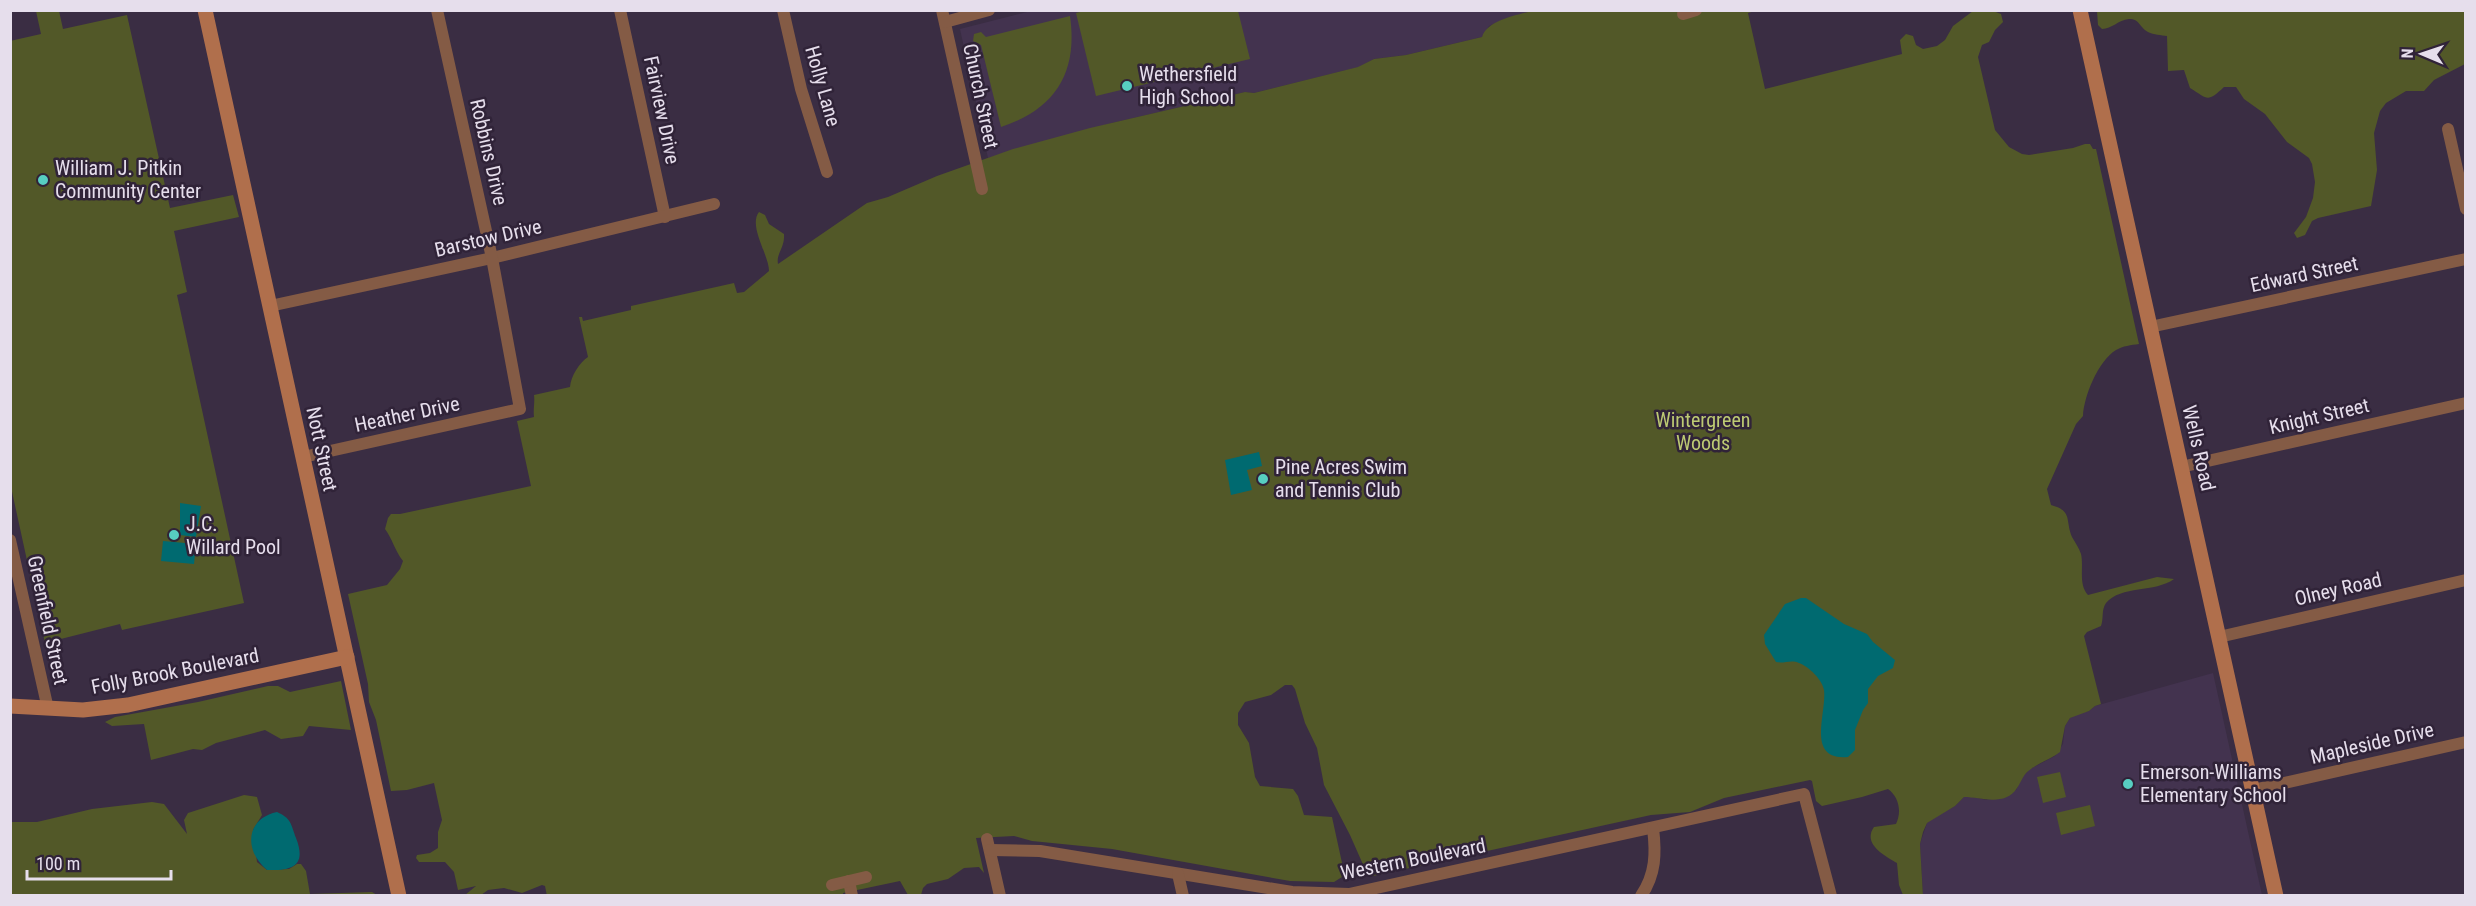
<svg xmlns="http://www.w3.org/2000/svg" width="2476" height="906" viewBox="0 0 2476 906" font-family="'Roboto Condensed',sans-serif">
	<style>
		.built { fill: #43334f }
		.green { fill: #525828 }
		.water { fill: #006a70 }
		.lines { fill: none; stroke-linecap: round; stroke-linejoin: round }
		.street { stroke: #845b45; stroke-width: 12 }
		.secondary { stroke: #b06f4c; stroke-width: 15 }
		.poi-dot { fill: #57cec1; stroke: #302338; stroke-width: 2 }
		.labels { text-anchor: middle; dominant-baseline: central; stroke-width: 5; stroke-linejoin: round; paint-order: stroke }
		.poi-label { font-size: 20px; fill: #e6deec; stroke: #302338; text-anchor: start }
		.street-label { font-size: 20px; fill: #e6deec; stroke: #302338 }
		.park-label { font-size: 20px; fill: #bdca73; stroke: #302338 }
	</style>
	<rect width="100%" height="100%" fill="#3a2d43"/>
	<!-- built -->
	<g class="built">
		<polygon points="1035,10 1536,11 1507,18 1489,26 1482,37 1406,55 1374,59 1359,67 1254,93 1245,92 1112,123 988,158 960,29"/>
		<polygon points="2213,673 2262,895 1923,895 1920,844 1927,823 1934,817 1955,806 1964,797 1974,797 1986,800 2016,790 2022,777 2030,769 2055,756 2063,744 2065,726 2070,718 2076,714 2089,711 2095,706"/>
	</g>
	<!-- green -->
	<g class="green">
		<polygon points="1087,10 1238,11 1250,59 1096,96 1076,13"/>
		<path d="M1536 10 1755 11 1748 13 1765 89 1902 54 1900 40 1906 34 1913 36 1916 45 1923 49 1937 46 1945 40 1953 26 1973 11H1993L2001 14 2003 22 1995 30 1989 42 1982 45 1978 57 1995 130 2009 147 2022 154 2029 155 2073 148 2085 144H2090L2093 149H2096L2139 344C2131 345 2123 346 2116 350 2098 361 2084 396 2083 416L2076 424 2047 489 2051 505C2073 511 2065 520 2072 537 2075 542 2079 548 2081 554 2084 567 2078 584 2088 595L2157 577 2174 579C2155 593 2121 585 2106 603 2101 610 2104 618 2101 626L2087 632 2084 636 2101 704 2095 706 2089 711 2070 718 2065 726 2060 752C2051 759 2040 762 2031 769 2023 774 2022 781 2017 788 2005 807 1981 797 1964 797L1955 806 1927 823 1923 832 1920 844 1923 896 1903 895 1899 885 1897 863C1885 856 1862 844 1874 827L1896 824C1902 812 1899 797 1888 789L1862 797 1822 806 1816 801 1812 781 1810 780 1724 798 1690 812 1651 815 1373 876 1365 869 1350 835 1324 785 1317 748 1305 723 1295 689 1292 685H1285L1271 695 1245 702 1238 713V725L1249 743 1255 777 1260 786 1293 789 1298 796 1304 815 1332 817 1344 872 1342 877 1334 882 1290 881 1112 849 1032 841 1014 836 976 838 984 873 979 867 964 868 948 879 927 884 923 888 921 895H908L900 881 843 893V896H547L545 886 542 885 522 893 504 888 488 890 481 895H465L476 886 458 890 454 872 445 862H419L416 858 417 855 430 853 438 848V832L442 820 434 783 407 790 391 791 376 720 369 702 368 684 348 594 387 585 400 569 403 561C394 549 393 540 385 529L388 518 391 514H400L531 486 517 421 534 417C533 409 535 403 534 395L570 387C571 376 579 363 588 357L579 317H582L583 321 631 310V306L734 283 737 293 744 292 769 271C769 255 748 226 759 212L765 215 769 224 784 234C785 248 776 253 778 264L867 203 888 197 937 176 1013 149 1090 128 1245 92 1254 93 1358 67 1374 59 1406 55 1482 37C1488 19 1519 15 1536 10Z"/>
		<polygon points="36,11 59,11 63,29 127,15 170,208 233,195 239,217 174,231 187,292 177,295 244,603 122,630 120,624 45,643 11,487 10,41 41,34"/>
		<path d="M2097 11H2465V64L2434 80 2424 91H2406L2386 103 2380 111 2374 133 2377 170 2371 206 2318 218 2312 221 2305 235 2297 238 2294 233 2306 217 2313 198 2315 182 2312 164 2309 158 2287 142 2265 114 2244 99 2236 87H2224C2207 103 2208 99 2190 88L2184 70 2168 71 2167 36C2161 35 2154 35 2148 32 2139 27 2140 19 2129 19 2118 20 2112 29 2102 29L2098 25Z"/>
		<path d="M1070 16C1078 72 1056 109 1001 127L981 45 973 41 974 34 981 32 986 37Z"/>
		<polygon points="341,681 351,730 309,726 303,736 281,739 265,730 216,743 202,750 193,749 151,760 144,724 112,726 105,722 115,717 198,702 268,686 278,686 290,692"/>
		<polygon points="2060,772 2066,797 2043,803 2037,777"/>
		<polygon points="244,795 257,797 262,815 253,830 257,862 267,870 289,869 297,864 301,864 306,871 310,894 372,892 377,895 11,895 10,822 37,822 92,809 152,802 164,804 187,834 184,820 188,813"/>
		<polygon points="2090,805 2095,826 2061,835 2056,813"/>
	</g>
	<!-- water -->
	<g class="water">
		<polygon points="1259,452 1262,466 1247,470 1252,490 1231,495 1225,460"/>
		<polygon points="180,503 201,506 196,537 180,535"/>
		<polygon points="163,541 196,544 194,564 161,561"/>
		<path d="M1801 598H1806L1844 624 1867 634 1873 642 1895 660 1893 668 1878 676 1868 689V703L1863 710 1855 730V750L1848 757C1805 761 1827 713 1824 690 1822 679 1809 667 1799 663 1791 659 1784 664 1776 662L1765 644 1764 635 1785 604Z"/>
		<path d="M277 812C291 818 291 824 296 838 307 866 292 871 267 870 244 851 245 819 277 812Z"/>
	</g>
	<g class="lines">
		<!-- street -->
		<g class="street">
			<polyline points="620,10 665,217"/>
			<polyline points="783,10 801,89 827,172"/>
			<polyline points="942,10 982,189"/>
			<polyline points="1683,14 1696,10"/>
			<polyline points="945,22 989,10"/>
			<polyline points="2448,129 2466,209"/>
			<polyline points="270,306 492,258 714,204"/>
			<polyline points="2150,327 2466,259"/>
			<polyline points="303,457 520,409 492,258 437,10"/>
			<polyline points="2181,467 2466,403"/>
			<polyline points="10,540 48,709"/>
			<polyline points="2219,637 2466,580"/>
			<polyline points="2253,790 2466,742"/>
			<polyline points="987,839 1000,896"/>
			<polyline points="990,850 1040,851 1292,892 1349,894 1804,794 1831,896"/>
			<polyline points="1178,874 1183,896"/>
			<polyline points="849,881 852,896"/>
			<polyline points="832,885 866,877"/>
			<path d="M1641 896C1656 874 1656 853 1653 828"/>
		</g>
		<!-- secondary -->
		<g class="secondary">
			<polyline points="205,10 399,896"/>
			<polyline points="2080,10 2276,896"/>
			<polyline points="10,706 83,710 128,705 347,657"/>
		</g>
	</g>
	<!-- markers -->
	<g class="poi-dot">
		<circle cx="1127" cy="86" r="6"/>
		<circle cx="43" cy="180" r="6"/>
		<circle cx="1263" cy="479" r="6"/>
		<circle cx="174" cy="535" r="6"/>
		<circle cx="2128" cy="784" r="6"/>
	</g>
	<g class="labels">
		<!-- poi labels -->
		<g class="poi-label">
			<text x="1139" y="74">Wethersfield<tspan x="1139" dy="23">High School</tspan></text>
			<text x="55" y="168">William J. Pitkin<tspan x="55" dy="23">Community Center</tspan></text>
			<text x="1275" y="467">Pine Acres Swim<tspan x="1275" dy="23">and Tennis Club</tspan></text>
			<text x="186" y="524">J.C.<tspan x="186" dy="23">Willard Pool</tspan></text>
			<text x="2140" y="772">Emerson-Williams<tspan x="2140" dy="23">Elementary School</tspan></text>
		</g>
		<!-- street labels -->
		<g class="street-label">
			<text transform="translate(823 86) rotate(74)">Holly Lane</text>
			<text transform="translate(981 96) rotate(78)">Church Street</text>
			<text transform="translate(662 110) rotate(78)">Fairview Drive</text>
			<text transform="translate(489 152) rotate(77)">Robbins Drive</text>
			<text transform="translate(488 238) rotate(-13)">Barstow Drive</text>
			<text transform="translate(2304 274) rotate(-12)">Edward Street</text>
			<text transform="translate(407 414) rotate(-12)">Heather Drive</text>
			<text transform="translate(2319 416) rotate(-13)">Knight Street</text>
			<text transform="translate(2199 448) rotate(77)">Wells Road</text>
			<text transform="translate(322 449) rotate(78)">Nott Street</text>
			<text transform="translate(2338 589) rotate(-13)">Olney Road</text>
			<text transform="translate(48 620) rotate(78)">Greenfield Street</text>
			<text transform="translate(175 671) rotate(-11)">Folly Brook Boulevard</text>
			<text transform="translate(2372 743) rotate(-13)">Mapleside Drive</text>
			<text transform="translate(1413 859) rotate(-11)">Western Boulevard</text>
		</g>
		<!-- park labels -->
		<g class="park-label">
			<text x="1703" y="420">Wintergreen<tspan x="1703" dy="23">Woods</tspan></text>
		</g>
	</g>
	<!-- border -->
	<rect width="2476" height="906" fill="none" stroke="#e6deec" stroke-width="24"/>
	<!-- north arrow -->
	<g transform="translate(2422 54) rotate(272)" stroke="#302338" stroke-width="4.5" paint-order="stroke">
	<path d="M0-4.5L10 22L0 15L-10 22Z" fill="#e6deec"/>
	<text y="-9" font-size="16" font-weight="bold" text-anchor="middle" fill="#e6deec">N</text>
	</g>
	<!-- scale -->
	<path d="M27 870v9h144v-9" fill="none" stroke="#e6deec" stroke-width="3"/>
	<text x="36" y="870" font-size="18" fill="#e6deec" stroke="#302338" stroke-width="4.5" paint-order="stroke">100 m</text>
</svg>
